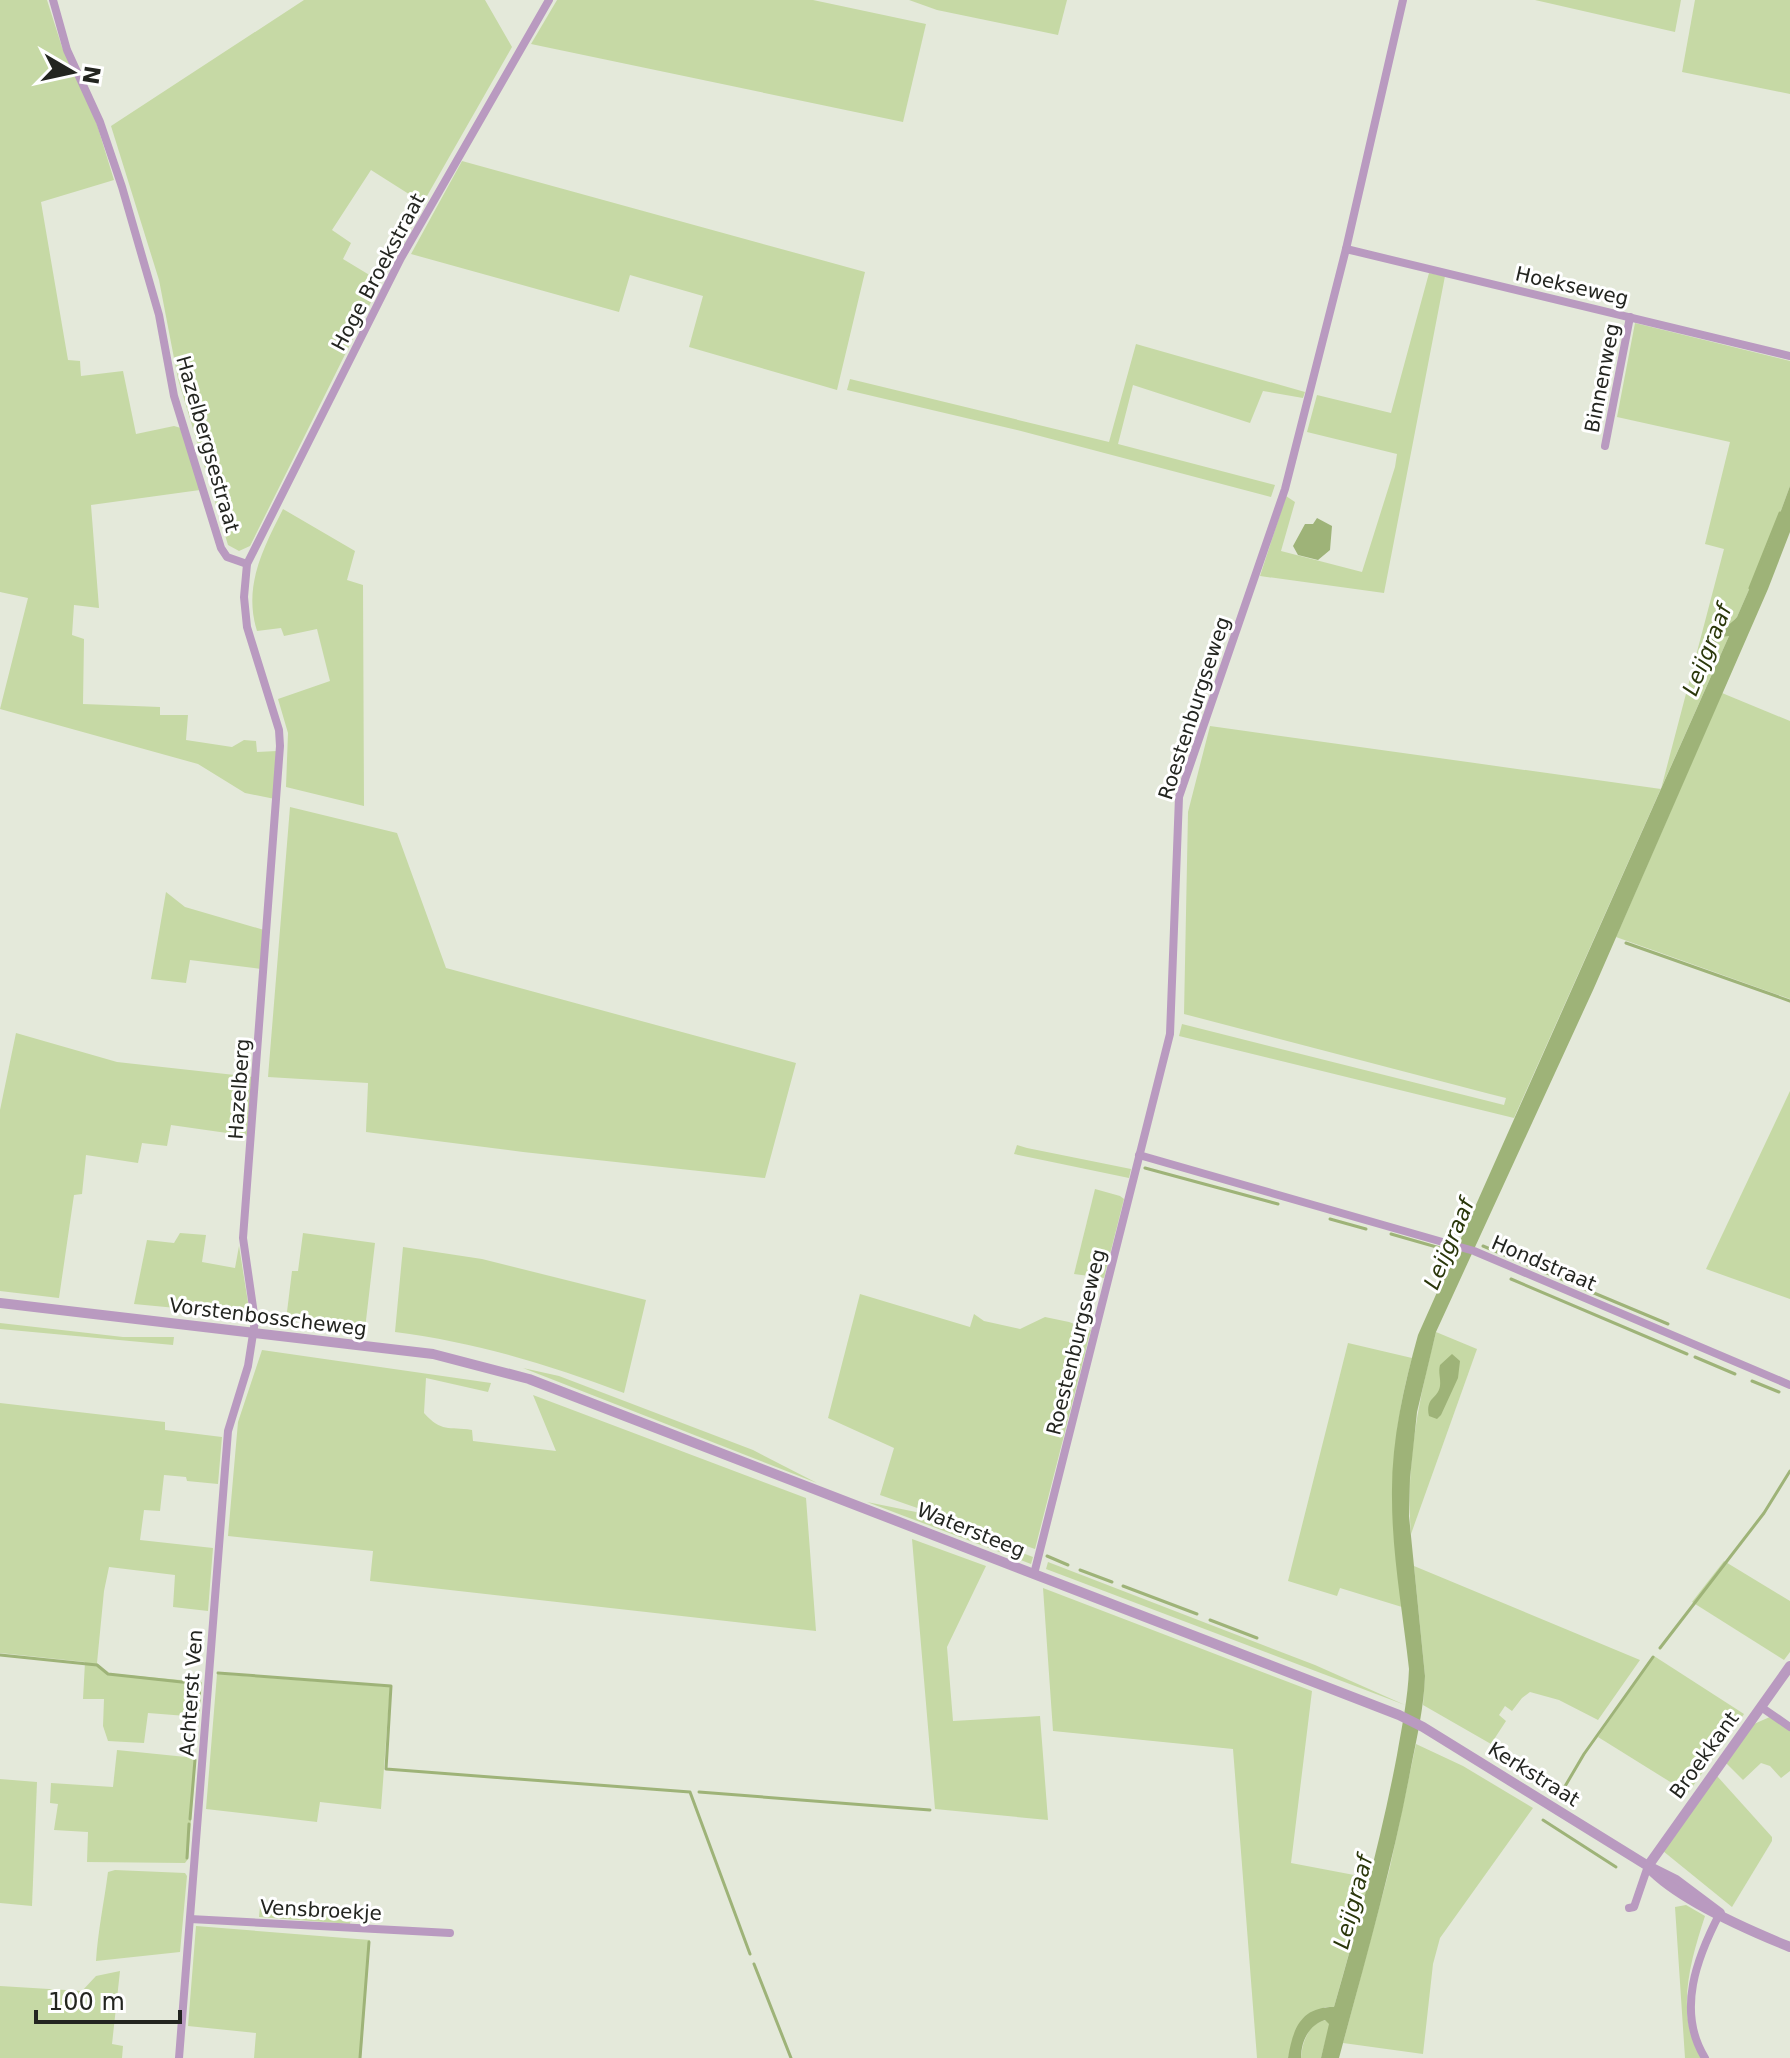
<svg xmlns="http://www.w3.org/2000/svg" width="1790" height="2058" viewBox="0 0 1790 2058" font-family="'DejaVu Sans',sans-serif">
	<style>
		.green { fill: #c6d9a5 }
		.water { fill: #9eb378 }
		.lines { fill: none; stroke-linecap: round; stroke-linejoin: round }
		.stream { stroke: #9eb378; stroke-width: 3 }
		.minor { stroke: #b99ac0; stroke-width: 8 }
		.tertiary { stroke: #b99ac0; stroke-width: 10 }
		.labels { text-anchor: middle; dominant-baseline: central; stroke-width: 6; stroke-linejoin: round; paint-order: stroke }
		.street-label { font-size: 20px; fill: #232520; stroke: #fff }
		.water-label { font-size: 22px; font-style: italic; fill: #2a370a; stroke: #fff }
	</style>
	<rect width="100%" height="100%" fill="#e4e9da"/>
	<!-- green -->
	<g class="green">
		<polygon points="0,0 47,0 62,47 95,118 114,180 41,202 68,360 80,361 81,376 123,371 136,434 174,426 181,428 200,490 91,505 99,608 74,605 72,635 84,639 83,704 160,707 160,715 188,715 186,740 232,747 244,740 256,741 257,752 277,751 275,799 245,793 198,764 0,709 28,598 0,592"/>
		<polygon points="304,0 485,0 512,47 423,203 371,170 332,230 351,243 343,259 381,282 250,546 239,551 228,545 178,379 159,280 111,126"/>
		<polygon points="557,0 813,0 926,24 903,122 531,44"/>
		<polygon points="909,0 1067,0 1058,35 937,10"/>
		<polygon points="1535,0 1681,0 1675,32"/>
		<polygon points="1695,0 1790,0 1790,94 1682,72"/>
		<polygon points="462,161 865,272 837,390 689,347 703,296 630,275 619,312 411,254"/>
		<polygon points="1429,273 1445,276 1384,593 1260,576 1286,496 1295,502 1281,551 1362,572 1395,467 1397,454 1307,432 1317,395 1391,413"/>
		<polygon points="1635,323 1790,361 1790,486 1768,546 1737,617 1730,625 1709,637 1708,657 1720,637 1727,634 1729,636 1514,1118 1179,1036 1182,1024 1504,1105 1506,1098 1490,1094 1184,1014 1188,812 1210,726 1661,789 1724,549 1705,544 1730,442 1617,417"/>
		<polygon points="1136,344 1305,392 1303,398 1263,391 1250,423 1133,385 1118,444 1275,485 1271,497 1021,431 847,390 850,379 1109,442"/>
		<path d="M283 509 355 551 347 580 363 585 364 806 286 787 288 733 278 699 330 681 317 629 284 636 281 628 257 631C243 586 263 549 283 509Z"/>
		<polygon points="1722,693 1790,721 1790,999 1616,937"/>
		<polygon points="290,807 397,833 446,968 796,1063 765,1178 523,1152 366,1132 368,1083 268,1077"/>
		<polygon points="166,892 185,907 264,930 261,969 190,960 186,983 151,979"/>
		<polygon points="16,1033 117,1062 253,1077 248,1136 171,1125 167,1146 142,1143 138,1163 86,1155 82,1194 74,1195 59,1298 0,1291 0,1110"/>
		<polygon points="1790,1091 1790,1299 1706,1269"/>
		<polygon points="1017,1145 1027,1148 1131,1169 1129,1178 1014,1154"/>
		<polygon points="1095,1189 1120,1196 1124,1199 1104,1278 1074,1274"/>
		<polygon points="180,1233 206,1235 202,1262 235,1268 239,1246 250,1315 134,1304 147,1240 174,1243"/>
		<polygon points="303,1233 375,1243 365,1329 286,1320 292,1271 298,1271"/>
		<path d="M403 1247 482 1259 646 1300 624 1393C550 1365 474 1342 395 1332Z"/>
		<polygon points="860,1294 970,1327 974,1314 984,1321 1020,1329 1045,1317 1069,1322 1091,1330 1035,1549 880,1495 894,1448 828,1418"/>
		<polygon points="0,1323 123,1337 174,1337 173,1345 0,1329"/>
		<path d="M1436 1332 1477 1349 1411 1534C1405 1465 1419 1398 1436 1332Z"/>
		<path d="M1348 1343 1412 1358C1387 1448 1391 1516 1402 1607L1340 1588 1337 1596 1288 1581Z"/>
		<path d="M262 1350 491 1383 488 1392 426 1378 424 1413C442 1433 448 1426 472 1430L473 1441 556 1451 533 1395 806 1498 816 1631 370 1581 373 1551 228 1536 238 1422Z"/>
		<polygon points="523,1368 559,1376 753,1450 817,1483"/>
		<polygon points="0,1403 165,1422 165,1430 222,1437 218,1484 187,1481 186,1477 164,1475 160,1511 144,1510 140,1540 213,1548 208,1611 173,1607 175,1575 109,1567 104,1591 97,1663 105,1673 202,1682 199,1717 148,1713 144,1743 108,1741 103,1726 104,1699 83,1699 85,1662 0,1653"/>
		<polygon points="867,1502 916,1512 1033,1557 1031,1564"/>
		<polygon points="912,1539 986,1566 947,1647 953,1721 1040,1716 1048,1820 935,1809"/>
		<polygon points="1724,1561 1790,1601 1790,1652 1784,1660 1692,1602"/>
		<polygon points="1048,1562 1315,1665 1405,1705 1046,1569"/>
		<polygon points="1414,1566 1640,1660 1598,1720 1559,1700 1530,1692 1522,1698 1512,1711 1505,1706 1499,1715 1506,1721 1491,1744 1423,1705 1425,1676"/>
		<polygon points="1043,1588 1312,1691 1291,1863 1370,1878 1334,2007 1325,2007 1293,2039 1288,2058 1257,2058 1233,1749 1053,1731"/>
		<polygon points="1654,1656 1744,1714 1688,1793 1598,1737"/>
		<polygon points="217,1674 390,1687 381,1809 320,1802 317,1822 206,1809"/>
		<polygon points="1772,1716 1790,1728 1790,1771 1781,1778 1770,1766 1761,1763 1743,1780 1726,1763 1754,1724"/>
		<polygon points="1416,1744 1463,1766 1533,1808 1440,1938 1433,1964 1423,2054 1343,2043 1390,1867"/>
		<polygon points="117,1750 196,1758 188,1859 185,1863 87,1862 88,1832 54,1830 58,1804 50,1803 51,1783 113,1787"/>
		<polygon points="1717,1776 1772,1837 1772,1841 1732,1907 1663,1851"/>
		<polygon points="0,1779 37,1782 32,1906 0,1903"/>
		<path d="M115 1870 185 1873 187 1876 180 1952 96 1961C98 1930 104 1903 108 1872Z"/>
		<path d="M1686 1905 1705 1916C1690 1962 1675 2013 1701 2058H1685L1675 1907Z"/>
		<polygon points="260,1906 351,1914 350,1924 259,1917"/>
		<polygon points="196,1926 370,1940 361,2058 254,2058 256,2033 188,2026"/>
		<polygon points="120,1971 112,2044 123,2046 122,2058 0,2058 0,1986 82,1991 96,1976"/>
		<path d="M1327 2020 1330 2024 1321 2058H1301C1302 2042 1309 2022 1327 2020Z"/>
	</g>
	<!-- water -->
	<g class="water">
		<path d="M1790 486V532L1768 589 1594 988 1436 1332 1417 1412 1410 1478 1409 1516 1425 1676C1424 1707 1417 1737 1411 1767 1393 1865 1365 1961 1339 2058H1321L1329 2024 1325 2020C1309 2025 1301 2041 1301 2058H1288C1293 2028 1301 2007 1334 2007 1358 1923 1381 1840 1397 1755 1402 1726 1408 1698 1409 1669 1403 1613 1392 1555 1392 1498 1391 1443 1403 1389 1418 1335L1729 636 1720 637 1706 659 1699 655C1706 634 1724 632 1737 617L1768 546Z"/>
		<polygon points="1317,518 1332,526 1330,550 1318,560 1298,555 1293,546 1305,524 1313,524"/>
		<path d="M1452 1354 1460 1361 1458 1378 1441 1415 1437 1419 1429 1416C1425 1397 1438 1399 1440 1386 1441 1379 1438 1372 1440 1365Z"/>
	</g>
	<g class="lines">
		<!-- stream -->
		<g class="stream">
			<polyline points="1750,588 1780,513"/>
			<polyline points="1626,943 1790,1001"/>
			<polyline points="1145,1168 1278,1204"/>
			<polyline points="1330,1219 1366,1229"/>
			<polyline points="1391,1234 1440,1248"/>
			<polyline points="1483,1246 1573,1284"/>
			<polyline points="1511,1279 1687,1354"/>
			<polyline points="1582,1288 1668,1324"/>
			<polyline points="1695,1357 1735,1374"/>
			<polyline points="1752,1381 1779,1392"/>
			<polyline points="1047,1556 1068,1565"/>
			<polyline points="1080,1570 1112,1582"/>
			<polyline points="1123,1586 1197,1614"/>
			<polyline points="1210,1620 1257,1638"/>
			<polyline points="1660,1648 1764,1513 1790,1471"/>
			<polyline points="0,1655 97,1665 108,1674 200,1684 198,1713"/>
			<polyline points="218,1673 391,1686 386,1769 690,1792 750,1954"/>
			<polyline points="1564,1788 1584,1754 1653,1657"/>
			<polyline points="699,1792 930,1810"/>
			<polyline points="190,1819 195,1760"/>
			<polyline points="1543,1820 1616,1867"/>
			<polyline points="187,1858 189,1824"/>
			<polyline points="754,1964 791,2058"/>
			<polyline points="360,2058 369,1942"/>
		</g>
		<!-- minor -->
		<g class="minor">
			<polyline points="53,0 67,50 100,122 122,187 159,315 174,396 221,548 227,557 247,564"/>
			<polyline points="1346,249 1790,356"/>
			<polyline points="1605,446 1630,317"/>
			<polyline points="1139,1155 1474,1251 1790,1385"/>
			<polyline points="1034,1574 1170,1034 1179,797 1285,489 1346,249 1403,0"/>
			<polyline points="1761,1707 1790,1727"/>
			<polyline points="1629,1908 1634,1907 1648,1866"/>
			<polyline points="190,1919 450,1933"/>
			<polyline points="179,2058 228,1431 248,1366 255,1321 243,1238 280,746 279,730 247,627 244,597 247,564 401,258 549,0"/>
			<path d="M1705 2058C1676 2011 1697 1957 1720 1913"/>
		</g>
		<!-- tertiary -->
		<g class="tertiary">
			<polyline points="0,1303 433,1354 529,1379 1399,1715 1423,1727 1648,1866 1676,1880 1720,1913"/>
			<polyline points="1648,1866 1790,1666"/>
			<path d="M1649 1868C1679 1900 1748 1930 1790 1947"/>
		</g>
	</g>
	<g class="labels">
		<!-- street labels -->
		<g class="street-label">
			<text transform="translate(378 272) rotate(-62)">Hoge Broekstraat</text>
			<text transform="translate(1572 286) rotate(13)">Hoekseweg</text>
			<text transform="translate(1602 378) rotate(-79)">Binnenweg</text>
			<text transform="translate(208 444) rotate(74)">Hazelbergsestraat</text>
			<text transform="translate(1194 708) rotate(-72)">Roestenburgseweg</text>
			<text transform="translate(239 1089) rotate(-86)">Hazelberg</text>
			<text transform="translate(1544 1263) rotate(23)">Hondstraat</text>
			<text transform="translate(268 1317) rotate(7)">Vorstenbosscheweg</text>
			<text transform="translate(1076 1342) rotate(-76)">Roestenburgseweg</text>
			<text transform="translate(971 1530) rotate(22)">Watersteeg</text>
			<text transform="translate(191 1693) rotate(-86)">Achterst Ven</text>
			<text transform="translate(1704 1755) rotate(-54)">Broekkant</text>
			<text transform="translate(1534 1774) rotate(32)">Kerkstraat</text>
			<text transform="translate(321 1910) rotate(3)">Vensbroekje</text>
		</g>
		<!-- water labels -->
		<g class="water-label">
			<text transform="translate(1707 650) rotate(-68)">Leijgraaf</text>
			<text transform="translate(1449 1244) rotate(-67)">Leijgraaf</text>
			<text transform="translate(1353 1902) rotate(-75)">Leijgraaf</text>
		</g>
	</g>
	<!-- north arrow -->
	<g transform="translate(72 72) rotate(99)" stroke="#ffffff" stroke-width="6" paint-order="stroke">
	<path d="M0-6L14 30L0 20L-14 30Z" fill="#232520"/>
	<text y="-12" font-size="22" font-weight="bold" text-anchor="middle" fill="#232520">N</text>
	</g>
	<!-- scale -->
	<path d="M36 2010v12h144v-12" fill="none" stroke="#232520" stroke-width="4"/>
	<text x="48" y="2010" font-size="24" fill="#232520" stroke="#ffffff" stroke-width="6" paint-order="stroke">100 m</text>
</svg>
